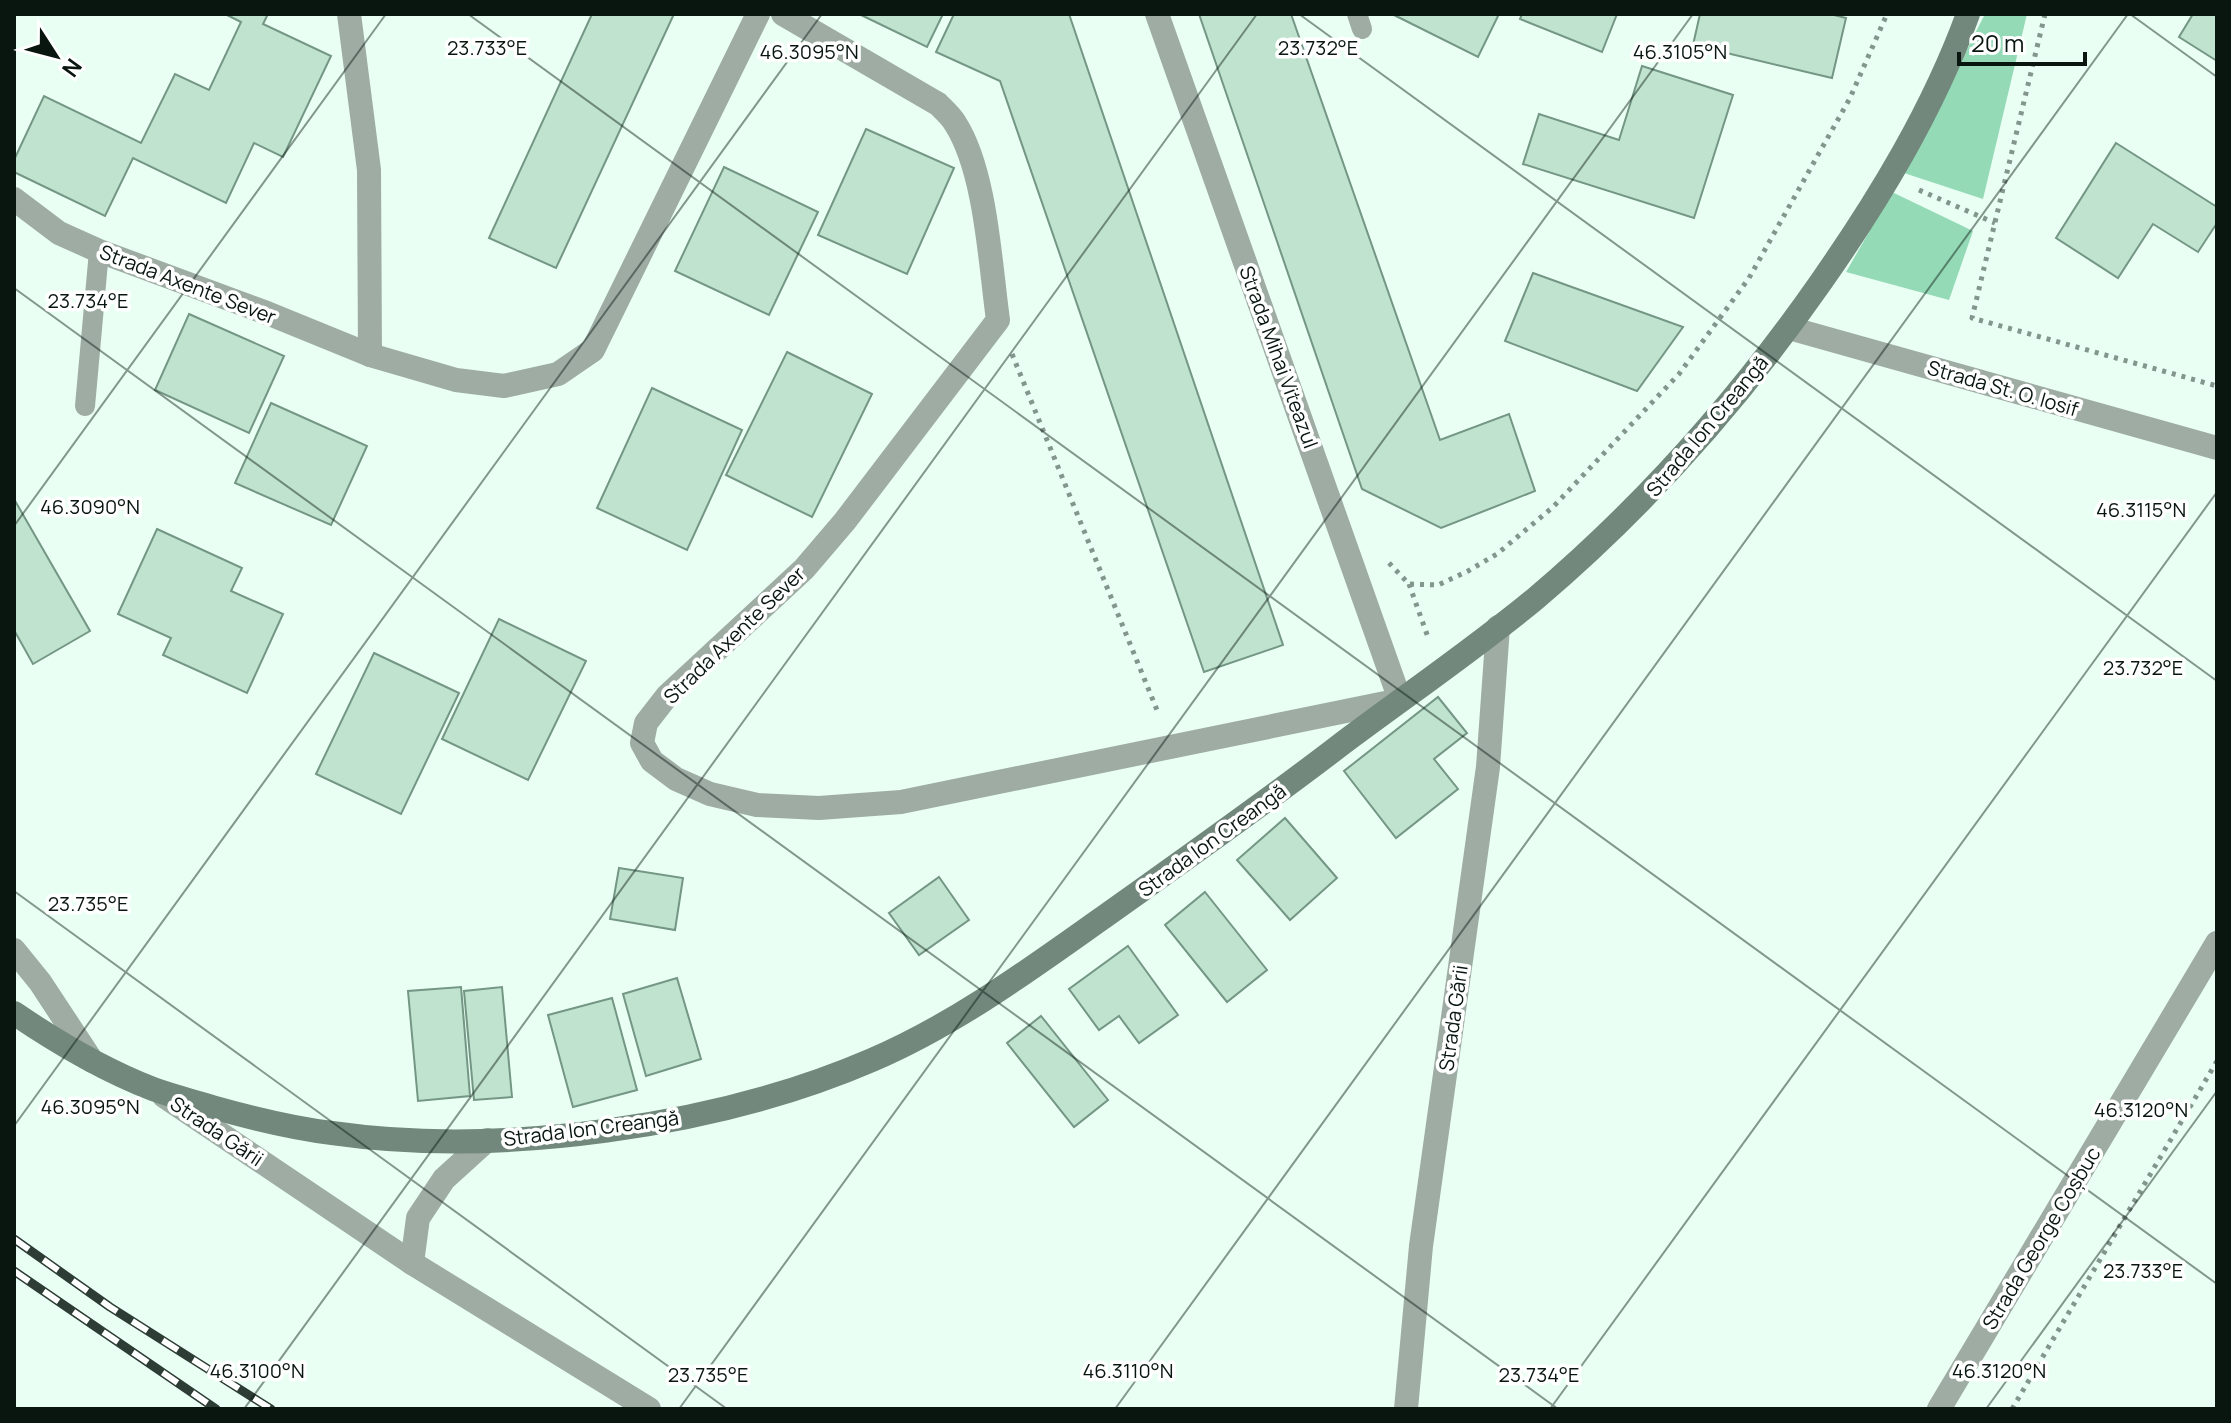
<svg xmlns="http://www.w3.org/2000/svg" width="2231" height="1423" viewBox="0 0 2231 1423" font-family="Manrope,sans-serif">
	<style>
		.green { fill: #95dab7 }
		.building { fill: #c0e3d0; stroke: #749684; stroke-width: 2 }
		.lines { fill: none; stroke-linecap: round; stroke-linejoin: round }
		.path { stroke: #83958c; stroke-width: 5; stroke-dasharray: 4 6; stroke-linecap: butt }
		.lane { stroke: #9eaca4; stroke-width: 20 }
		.street { stroke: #9eaca4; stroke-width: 24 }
		.secondary { stroke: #72887c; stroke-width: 24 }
		.rail-casing { stroke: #2d3c35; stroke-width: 9 }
		.rail { stroke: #fff; stroke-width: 6; stroke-dasharray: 18; stroke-linecap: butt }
		.ticks { fill: none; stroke: #091610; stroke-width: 2; stroke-opacity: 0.45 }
		.labels { text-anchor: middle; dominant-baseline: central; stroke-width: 7; stroke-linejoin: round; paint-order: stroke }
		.street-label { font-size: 20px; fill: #091610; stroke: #fff }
		.ticks-label { font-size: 20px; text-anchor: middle; fill: #091610; stroke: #fff; stroke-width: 7; stroke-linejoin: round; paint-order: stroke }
	</style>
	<rect width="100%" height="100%" fill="#e9fff3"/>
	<!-- green -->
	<g class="green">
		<polygon points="1985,14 2027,14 1983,199 1904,173"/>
		<polygon points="1892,192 1973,231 1949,300 1846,272"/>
	</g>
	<!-- building -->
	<g class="building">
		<polygon points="225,14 268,14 263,24 331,56 283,157 254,143 226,203 133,158 105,216 14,172 14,160 44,96 141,143 175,74 209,90 241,22"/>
		<polygon points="592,14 674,14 556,268 489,238"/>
		<polygon points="859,14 943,14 927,47"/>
		<polygon points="954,14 1069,14 1283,645 1204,672 1000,81 936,52"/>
		<polygon points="1199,14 1291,14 1440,440 1509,414 1535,491 1441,528 1362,489"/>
		<polygon points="1392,14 1499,14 1478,57"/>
		<polygon points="1522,14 1617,14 1602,52 1520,19"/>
		<polygon points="1700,14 1830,14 1846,18 1832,78 1693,45"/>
		<polygon points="2193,14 2217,14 2217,61 2179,37"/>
		<polygon points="1642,66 1733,95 1694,218 1523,164 1539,114 1619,140"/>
		<polygon points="866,129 954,168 907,274 818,235"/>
		<polygon points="2116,143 2217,207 2217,223 2198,252 2153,224 2118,278 2056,238"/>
		<polygon points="724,167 818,212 769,315 675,271"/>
		<polygon points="1533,273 1683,327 1637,391 1505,341"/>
		<polygon points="189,314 284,356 249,433 155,390"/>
		<polygon points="787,352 872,394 812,517 726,475"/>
		<polygon points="652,388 742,430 687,550 597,508"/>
		<polygon points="271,403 367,446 331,525 235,483"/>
		<polygon points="14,499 90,631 33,664 14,630"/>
		<polygon points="157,529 242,568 231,591 283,614 247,693 163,655 171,638 118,614"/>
		<polygon points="499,619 586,661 528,780 442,739"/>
		<polygon points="374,653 459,693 401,814 316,774"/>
		<polygon points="1438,697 1467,733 1434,759 1458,789 1396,838 1344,771"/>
		<polygon points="1285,818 1337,878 1290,920 1237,860"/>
		<polygon points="619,868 683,878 675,930 610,919"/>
		<polygon points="939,877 969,920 919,955 889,913"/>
		<polygon points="1205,892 1267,970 1227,1002 1165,925"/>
		<polygon points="1128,946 1178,1015 1139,1043 1119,1016 1099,1030 1069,989"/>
		<polygon points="677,978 701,1059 646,1076 623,994"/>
		<polygon points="461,987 470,1096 418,1101 408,991"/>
		<polygon points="502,987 512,1097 474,1100 464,991"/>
		<polygon points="612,998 637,1090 573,1107 548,1015"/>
		<polygon points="1041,1016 1108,1100 1074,1127 1007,1043"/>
	</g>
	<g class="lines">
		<!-- path -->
		<g class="path">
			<polyline points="2045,14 1972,318 2217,386"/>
			<polyline points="1919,190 1995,223"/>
			<polyline points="1012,354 1159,715"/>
			<polyline points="1389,563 1409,584 1438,585 1468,571 1497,554 1553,507 1679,374 1749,278 1850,98 1887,14"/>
			<polyline points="1409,584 1429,640"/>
			<polyline points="2012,1409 2217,1061"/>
		</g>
		<!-- lane -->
		<g class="lane">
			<polyline points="1357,14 1362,29"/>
			<polyline points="85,406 99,251"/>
		</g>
		<!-- street -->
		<g class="street">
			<polyline points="349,14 369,170 370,355"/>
			<path d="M783 14 938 104C944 110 951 116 955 123 986 171 990 263 998 320L845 521 804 569 667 696 646 723 642 743 652 761 676 779 710 794 757 805 819 808 901 802 1400 700 1157 14"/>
			<polyline points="14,199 59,233 99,251 267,313 370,355 456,380 504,386 558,374 593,350 758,14"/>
			<polyline points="1789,328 2217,448"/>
			<polyline points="14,950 40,982 92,1061"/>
			<polyline points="164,1096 412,1263 649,1409"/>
			<polyline points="412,1263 418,1218 444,1179 487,1140"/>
			<polyline points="1406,1409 1421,1246 1488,767 1498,627"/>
			<polyline points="1939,1409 2217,943"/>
		</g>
		<!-- secondary -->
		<path class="secondary" d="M14 1013C58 1043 104 1070 153 1089 172 1096 193 1101 212 1107 251 1118 291 1128 332 1133 499 1157 717 1127 872 1060 954 1025 1029 970 1101 919 1181 862 1261 806 1339 746 1404 697 1472 651 1535 599 1646 505 1738 401 1821 282 1879 199 1933 110 1968 14"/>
		<defs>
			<g id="rail">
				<polyline points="14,1239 110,1307 271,1409"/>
				<polyline points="14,1271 216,1409"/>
			</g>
		</defs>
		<!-- rail casing -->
		<use href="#rail" class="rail-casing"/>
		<!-- rail -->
		<use href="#rail" class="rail"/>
	</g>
	<!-- ticks -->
	<path class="ticks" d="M468 14 2217 1284M1299 14 2217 681M2130 14 2217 77M14 288 1558 1409M14 526 386 14M14 891 727 1409M14 1126 822 14M244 1409 1257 14M679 1409 1693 14M1115 1409 2128 14M1550 1409 2217 492M1986 1409 2217 1091"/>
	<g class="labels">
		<!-- street labels -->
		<g class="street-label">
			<text transform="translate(188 284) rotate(21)">Strada Axente Sever</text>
			<text transform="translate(1279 357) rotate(70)">Strada Mihai Viteazul</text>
			<text transform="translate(2003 388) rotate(16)">Strada St. O. Iosif</text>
			<text transform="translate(1707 426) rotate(-50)">Strada Ion Creangă</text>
			<text transform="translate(734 635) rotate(-44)">Strada Axente Sever</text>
			<text transform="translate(1212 840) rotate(-36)">Strada Ion Creangă</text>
			<text transform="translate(1453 1018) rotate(-82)">Strada Gării</text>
			<text transform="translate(591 1128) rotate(-7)">Strada Ion Creangă</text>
			<text transform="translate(217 1131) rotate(34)">Strada Gării</text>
			<text transform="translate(2041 1238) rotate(-59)">Strada George Coșbuc</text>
		</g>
	</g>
	<g class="ticks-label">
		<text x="487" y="55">23.733°E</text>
		<text x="1318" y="55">23.732°E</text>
		<text x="809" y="59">46.3095°N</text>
		<text x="1680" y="59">46.3105°N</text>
		<text x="88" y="308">23.734°E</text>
		<text x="90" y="514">46.3090°N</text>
		<text x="2141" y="517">46.3115°N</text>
		<text x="2143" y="675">23.732°E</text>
		<text x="88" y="911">23.735°E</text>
		<text x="90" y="1114">46.3095°N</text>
		<text x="2141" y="1117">46.3120°N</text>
		<text x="2143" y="1278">23.733°E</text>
		<text x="257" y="1378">46.3100°N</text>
		<text x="1128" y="1378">46.3110°N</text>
		<text x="1999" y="1378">46.3120°N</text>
		<text x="708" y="1382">23.735°E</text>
		<text x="1539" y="1382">23.734°E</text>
	</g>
	<!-- border -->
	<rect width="2231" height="1423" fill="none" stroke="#091610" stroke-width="32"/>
	<!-- north arrow -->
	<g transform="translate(56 56) rotate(126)" stroke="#ffffff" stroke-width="6" paint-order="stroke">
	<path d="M0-6L14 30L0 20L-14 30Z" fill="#091610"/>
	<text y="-12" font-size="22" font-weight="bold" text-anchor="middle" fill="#091610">N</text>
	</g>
	<!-- scale -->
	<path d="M1959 52v12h126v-12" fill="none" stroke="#091610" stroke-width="4"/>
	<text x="1971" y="52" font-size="24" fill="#091610" stroke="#ffffff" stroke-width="6" paint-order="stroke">20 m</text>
</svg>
